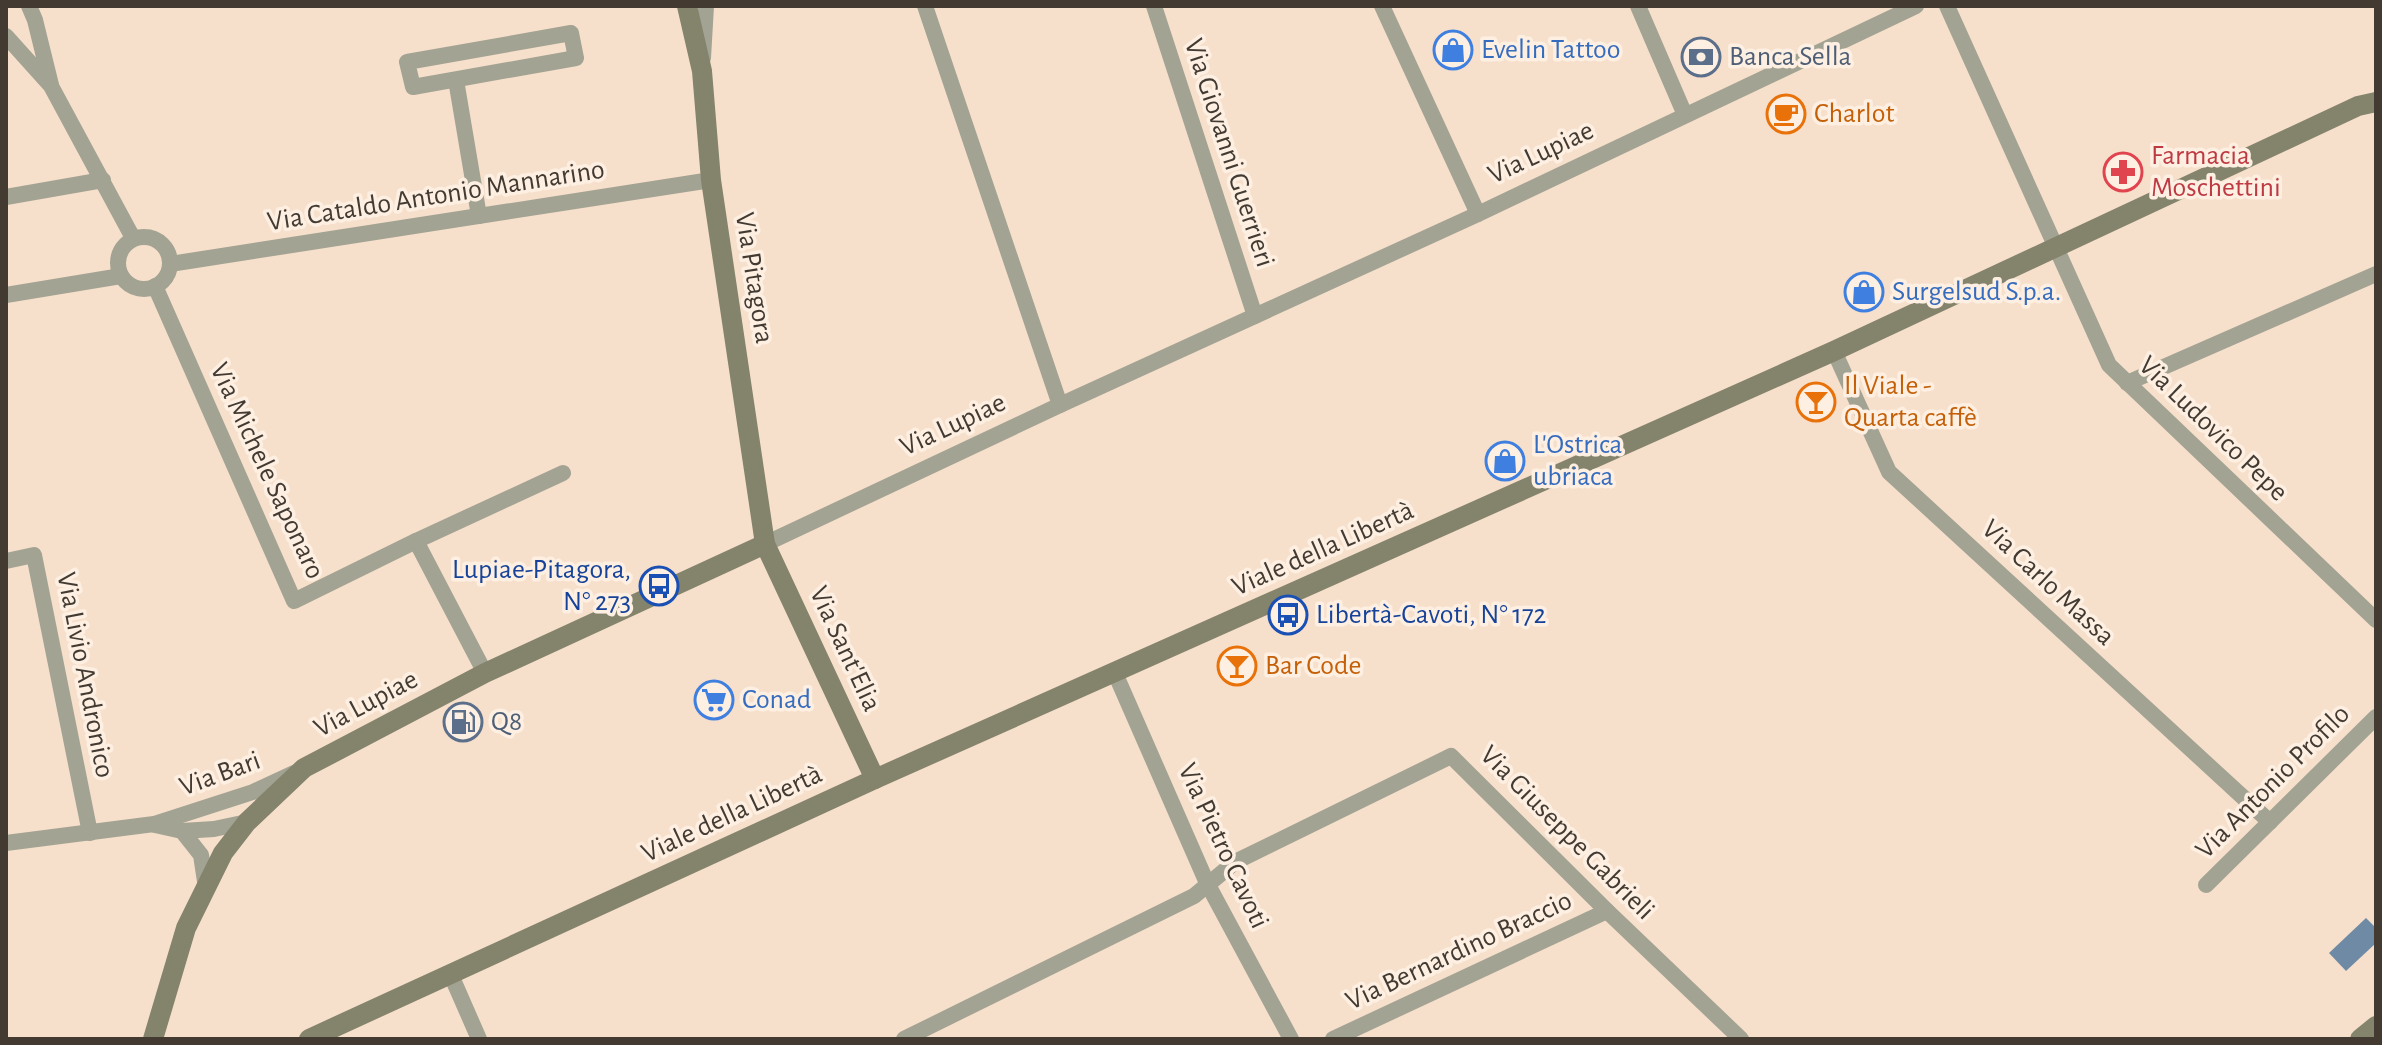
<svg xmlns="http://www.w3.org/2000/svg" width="2382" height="1045" viewBox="0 0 2382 1045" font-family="'Alegreya Sans',sans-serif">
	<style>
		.water { fill: #6f8aa5 }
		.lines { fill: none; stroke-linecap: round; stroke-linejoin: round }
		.street { stroke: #a3a393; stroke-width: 16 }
		.secondary { stroke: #84836c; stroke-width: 20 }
		.labels { text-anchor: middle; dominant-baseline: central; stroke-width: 7; stroke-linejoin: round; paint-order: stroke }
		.shop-label { font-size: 28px; fill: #366cbe; stroke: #fdefe2; text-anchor: start }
		.service-label { font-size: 28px; fill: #4e5e75; stroke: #fdefe2; text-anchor: start }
		.food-label { font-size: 28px; fill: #c56008; stroke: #fdefe2; text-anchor: start }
		.street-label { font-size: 28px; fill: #433a31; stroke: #fdefe2 }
		.health-label { font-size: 28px; fill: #be3a42; stroke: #fdefe2; text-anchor: start }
		.transit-label { font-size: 28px; fill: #164399; stroke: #fdefe2; text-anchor: end }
	</style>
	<rect width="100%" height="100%" fill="#f7e0cb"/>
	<!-- water -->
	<polygon class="water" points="2366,918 2376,928 2376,943 2346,971 2329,953"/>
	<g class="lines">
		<!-- street -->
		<g class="street">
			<polyline points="29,6 35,20 51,85"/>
			<polyline points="925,6 1060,405"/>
			<polyline points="1154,6 1255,316"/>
			<polyline points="1382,6 1478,214"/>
			<polyline points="1638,6 1685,115"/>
			<polyline points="1947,6 2109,365 2376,620"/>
			<polygon points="571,33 576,58 413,87 407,62"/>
			<polyline points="6,36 51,86 133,238"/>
			<polyline points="703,58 706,6"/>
			<polyline points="456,80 479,216"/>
			<polyline points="6,197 103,180"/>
			<circle cx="144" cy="263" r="26"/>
			<polyline points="170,264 711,180"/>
			<polyline points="155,286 294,601 416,541 485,673"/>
			<polyline points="6,295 121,276"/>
			<polyline points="1834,351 1889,472 2270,822"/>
			<polyline points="2127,383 2376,274"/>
			<polyline points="416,541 563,473"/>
			<polyline points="765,544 1060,405 1478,214 1916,6"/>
			<polyline points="6,561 34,555 90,833"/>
			<polyline points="1115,673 1207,883 1291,1039"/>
			<polyline points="155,825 182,831 201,855 206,888"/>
			<polyline points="182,831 214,829 247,822"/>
			<polyline points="6,843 154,824 253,792 294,773"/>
			<polyline points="2206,885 2376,717"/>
			<polyline points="451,975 479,1039"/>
			<polyline points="904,1039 1194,896 1235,862 1451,756 1607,911 1741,1039"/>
			<polyline points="1333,1039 1607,911"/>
		</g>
		<!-- secondary -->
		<g class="secondary">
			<polyline points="687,6 702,71 711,180 765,544 875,779"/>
			<polyline points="153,1039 186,928 223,853 247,822 304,768 485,673 765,544"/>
			<polyline points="309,1039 875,779 1834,351 2358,106 2376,102"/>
			<polyline points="2360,1039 2376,1026"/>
		</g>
	</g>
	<!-- icons -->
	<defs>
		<symbol id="shop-ring" viewBox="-11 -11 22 22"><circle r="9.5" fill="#fdefe2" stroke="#3f7fe0" stroke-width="1.5"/><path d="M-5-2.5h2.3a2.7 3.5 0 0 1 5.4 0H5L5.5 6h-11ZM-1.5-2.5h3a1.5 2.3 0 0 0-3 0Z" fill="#3f7fe0"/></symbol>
		<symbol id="bank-ring" viewBox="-11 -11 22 22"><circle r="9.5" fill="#fdefe2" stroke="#5c6f8a" stroke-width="1.5"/><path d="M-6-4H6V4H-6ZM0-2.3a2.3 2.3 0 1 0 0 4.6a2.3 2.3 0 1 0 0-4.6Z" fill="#5c6f8a"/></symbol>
		<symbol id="cafe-ring" viewBox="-11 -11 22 22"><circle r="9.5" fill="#fdefe2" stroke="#e8710a" stroke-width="1.5"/><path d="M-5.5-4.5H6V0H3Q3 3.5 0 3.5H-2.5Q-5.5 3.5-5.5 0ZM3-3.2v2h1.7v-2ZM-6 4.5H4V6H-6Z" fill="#e8710a"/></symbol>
		<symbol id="pharmacy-ring" viewBox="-11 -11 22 22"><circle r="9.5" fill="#fdefe2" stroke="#e0444e" stroke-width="1.5"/><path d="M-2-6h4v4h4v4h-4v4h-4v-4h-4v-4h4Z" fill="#e0444e"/></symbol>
		<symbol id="bar-ring" viewBox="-11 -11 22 22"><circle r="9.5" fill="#fdefe2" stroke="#e8710a" stroke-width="1.5"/><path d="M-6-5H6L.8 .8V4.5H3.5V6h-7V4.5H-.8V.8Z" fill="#e8710a"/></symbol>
		<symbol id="bus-ring" viewBox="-11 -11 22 22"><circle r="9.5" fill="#fdefe2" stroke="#1a4fb4" stroke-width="1.5"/><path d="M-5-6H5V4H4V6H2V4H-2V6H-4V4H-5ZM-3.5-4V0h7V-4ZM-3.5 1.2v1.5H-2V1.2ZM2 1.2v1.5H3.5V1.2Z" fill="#1a4fb4"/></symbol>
		<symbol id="supermarket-ring" viewBox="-11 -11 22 22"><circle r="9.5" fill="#fdefe2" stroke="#3f7fe0" stroke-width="1.5"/><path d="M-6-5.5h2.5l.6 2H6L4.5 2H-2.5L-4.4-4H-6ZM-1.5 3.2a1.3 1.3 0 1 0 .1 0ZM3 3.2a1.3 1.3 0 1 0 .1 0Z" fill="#3f7fe0"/></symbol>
		<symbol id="fuel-ring" viewBox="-11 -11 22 22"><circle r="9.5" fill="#fdefe2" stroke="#5c6f8a" stroke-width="1.5"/><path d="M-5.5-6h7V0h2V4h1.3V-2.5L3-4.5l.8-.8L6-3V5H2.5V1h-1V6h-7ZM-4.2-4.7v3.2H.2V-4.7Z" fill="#5c6f8a"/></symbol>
	</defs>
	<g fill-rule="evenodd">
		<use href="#shop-ring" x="1431" y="28" width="44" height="44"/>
		<use href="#bank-ring" x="1679" y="35" width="44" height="44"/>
		<use href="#cafe-ring" x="1764" y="92" width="44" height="44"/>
		<use href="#pharmacy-ring" x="2101" y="150" width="44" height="44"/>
		<use href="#shop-ring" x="1842" y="270" width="44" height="44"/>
		<use href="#bar-ring" x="1794" y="380" width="44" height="44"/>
		<use href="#shop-ring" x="1483" y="439" width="44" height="44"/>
		<use href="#bus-ring" x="637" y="564" width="44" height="44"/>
		<use href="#bus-ring" x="1266" y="593" width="44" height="44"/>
		<use href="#bar-ring" x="1215" y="644" width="44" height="44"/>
		<use href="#supermarket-ring" x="692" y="678" width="44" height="44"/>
		<use href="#fuel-ring" x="441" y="700" width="44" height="44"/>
	</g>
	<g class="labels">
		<!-- shop labels -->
		<g class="shop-label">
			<text x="1481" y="50">Evelin Tattoo</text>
			<text x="1892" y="292">Surgelsud S.p.a.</text>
			<text x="1533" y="445">L'Ostrica<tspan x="1533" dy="32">ubriaca</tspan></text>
			<text x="742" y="700">Conad</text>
		</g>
		<!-- service labels -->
		<g class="service-label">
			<text x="1729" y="57">Banca Sella</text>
			<text x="491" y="722">Q8</text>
		</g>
		<!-- food labels -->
		<g class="food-label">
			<text x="1814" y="114">Charlot</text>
			<text x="1844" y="386">Il Viale -<tspan x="1844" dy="32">Quarta caffè</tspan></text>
			<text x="1265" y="666">Bar Code</text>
		</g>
		<!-- street labels -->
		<g class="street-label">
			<text transform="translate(1229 153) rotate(72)">Via Giovanni Guerrieri</text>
			<text transform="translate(1541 153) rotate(-25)">Via Lupiae</text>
			<text transform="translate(436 196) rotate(-9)">Via Cataldo Antonio Mannarino</text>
			<text transform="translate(754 278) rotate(81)">Via Pitagora</text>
			<text transform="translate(953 425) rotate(-25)">Via Lupiae</text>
			<text transform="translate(2213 429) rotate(44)">Via Ludovico Pepe</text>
			<text transform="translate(267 471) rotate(65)">Via Michele Saponaro</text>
			<text transform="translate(1323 549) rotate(-24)">Viale della Libertà</text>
			<text transform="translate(2048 583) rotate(43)">Via Carlo Massa</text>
			<text transform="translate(845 649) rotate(65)">Via Sant'Elia</text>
			<text transform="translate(85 675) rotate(79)">Via Livio Andronico</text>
			<text transform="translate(366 704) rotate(-28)">Via Lupiae</text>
			<text transform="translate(220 774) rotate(-20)">Via Bari</text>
			<text transform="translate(2273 782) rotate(-45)">Via Antonio Profilo</text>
			<text transform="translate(732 814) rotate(-25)">Viale della Libertà</text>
			<text transform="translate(1567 833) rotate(45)">Via Giuseppe Gabrieli</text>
			<text transform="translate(1223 846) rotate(65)">Via Pietro Cavoti</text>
			<text transform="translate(1459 951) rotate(-25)">Via Bernardino Braccio</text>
		</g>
		<!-- health labels -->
		<g class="health-label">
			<text x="2151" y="156">Farmacia<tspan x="2151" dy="32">Moschettini</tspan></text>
		</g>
		<!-- transit labels -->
		<g class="transit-label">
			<text x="631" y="570">Lupiae-Pitagora,<tspan x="631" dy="32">N° 273</tspan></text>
			<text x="1316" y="615" text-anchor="start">Libertà-Cavoti, N° 172</text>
		</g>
	</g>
	<!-- border -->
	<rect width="2382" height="1045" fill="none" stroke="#433a31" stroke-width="16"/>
</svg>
